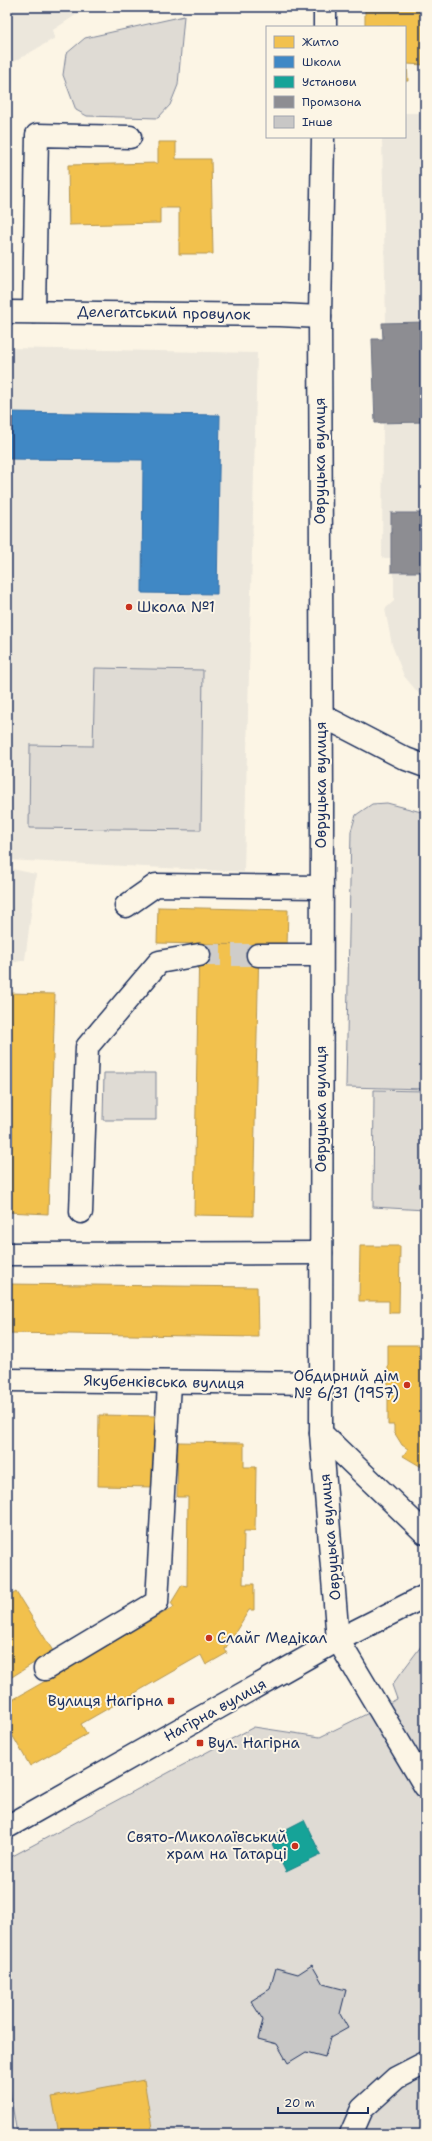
<svg xmlns="http://www.w3.org/2000/svg" width="432" height="2141" viewBox="0 0 432 2141" font-family="'Shantell Sans',sans-serif">
	<style>
		.built { fill: #ece7dc }
		.green { fill: #dfdbd4; stroke: #7d8599 }
		.homes { fill: #f2c14e; stroke: #b29553 }
		.schools { fill: #3f88c5; stroke: #346da6 }
		.public { fill: #17a398; stroke: #188087 }
		.industry { fill: #8d8d92; stroke: #6b7182 }
		.building { fill: #c8c7c6; stroke: #1b2f5e }
		.lines { fill: none; stroke-linecap: round; stroke-linejoin: round }
		.minor-tunnel { stroke: #cfcdca; stroke-width: 22; stroke-dasharray: 22 11; stroke-linecap: butt }
		.minor-casing { stroke: #1b2f5e; stroke-width: 25 }
		.minor { stroke: #fcf5e5; stroke-width: 22 }
		.poi-dot { fill: #c8321e; stroke: #fcf5e5; stroke-width: 1.5 }
		.labels { text-anchor: middle; dominant-baseline: central; stroke-width: 4; stroke-linejoin: round; paint-order: stroke }
		.street-label { font-size: 15px; fill: #1b2f5e; stroke: #fcf5e5 }
		.poi-label { font-size: 15px; fill: #1b2f5e; stroke: #fcf5e5; text-anchor: start }
	</style>
	<rect width="100%" height="100%" fill="#fcf5e5"/>
	<filter id="ink" filterUnits="userSpaceOnUse"><feTurbulence type="fractalNoise" baseFrequency=".025" numOctaves="2"/><feDisplacementMap in="SourceGraphic" scale="8" xChannelSelector="R" yChannelSelector="G"/><feConvolveMatrix kernelMatrix="1 2 1 2 8 2 1 2 1" color-interpolation-filters="sRGB"/></filter>
	<g filter="url(#ink)">
		<!-- built -->
		<g class="built">
			<polygon points="7,7 88,7 53,30 55,38 7,66"/>
			<polygon points="405,113 425,113 425,701 404,676 392,645 385,609 394,601 394,573 391,572 391,558 382,558 383,423 375,423 372,339 383,339 382,323 386,323 382,137 405,137"/>
			<polygon points="7,348 257,353 244,872 7,860"/>
			<polygon points="7,868 36,874 25,960 7,964"/>
		</g>
		<!-- green -->
		<g class="green">
			<polygon points="184,16 178,85 170,105 158,118 87,116 76,110 63,75 66,54 85,38"/>
			<polygon points="95,668 203,670 201,830 29,828 30,745 93,746"/>
			<polygon points="387,803 425,813 425,1089 346,1087 351,831 356,815 372,804"/>
			<polygon points="104,1073 156,1073 156,1120 103,1120"/>
			<polygon points="374,1090 425,1091 425,1210 373,1207"/>
			<polygon points="425,1641 425,2134 17,2134 7,2075 7,1859 254,1727 320,1737 397,1699 392,1685"/>
		</g>
		<!-- homes -->
		<g class="homes">
			<polygon points="365,7 425,7 425,65 407,64 408,81 405,81 405,27 365,27"/>
			<polygon points="158,142 176,142 176,159 211,159 213,254 179,254 179,208 160,208 160,223 69,225 68,165 158,163"/>
			<polygon points="158,907 288,910 287,946 157,943"/>
			<polygon points="199,944 259,945 253,1216 194,1215"/>
			<polygon points="7,993 55,994 48,1214 7,1212"/>
			<polygon points="360,1246 400,1246 399,1313 389,1313 389,1301 359,1301"/>
			<polygon points="7,1284 257,1287 258,1337 7,1333"/>
			<polygon points="388,1345 425,1345 425,1469 403,1456 408,1449 402,1445 394,1432 394,1425 388,1425"/>
			<polygon points="99,1415 156,1416 155,1487 98,1486"/>
			<polygon points="178,1442 244,1443 244,1467 256,1467 255,1531 244,1531 243,1584 254,1584 254,1610 249,1610 225,1649 227,1653 206,1665 201,1655 81,1724 87,1734 30,1766 7,1726 7,1703 174,1607 171,1603 182,1585 187,1586 188,1497 177,1497"/>
			<polygon points="16,1592 53,1651 7,1680 7,1598"/>
			<polygon points="144,2080 153,2134 59,2134 52,2097"/>
		</g>
		<!-- schools -->
		<polygon class="schools" points="7,412 220,415 217,594 142,593 143,460 7,459"/>
		<!-- public -->
		<polygon class="public" points="304,1820 321,1855 286,1872 269,1838"/>
		<!-- industry -->
		<g class="industry">
			<polygon points="425,322 425,422 375,423 372,339 383,339 382,323"/>
			<rect x="391" y="513" width="34" height="59"/>
		</g>
		<!-- building -->
		<polygon class="building" points="312,1965 323,1984 346,1990 340,2014 348,2028 330,2038 325,2057 306,2052 288,2063 277,2044 258,2039 263,2020 251,2001 270,1989 276,1968 298,1974"/>
		<g class="lines">
			<!-- minor-tunnel -->
			<polyline class="minor-tunnel" points="199,955 258,955"/>
			<defs>
				<g id="minor">
					<polyline points="325,27 325,7"/>
					<polyline points="323,137 320,317 322,806 321,1433 338,1640 425,1786"/>
					<polyline points="7,312 280,315 320,317"/>
					<polyline points="34,312 37,135 130,137"/>
					<polyline points="321,715 406,759 425,766"/>
					<polyline points="126,906 156,885 321,887"/>
					<polyline points="258,955 321,955"/>
					<polyline points="81,1212 87,1047 159,962 199,955"/>
					<polyline points="7,1254 321,1253"/>
					<polyline points="7,1380 320,1383"/>
					<polyline points="321,1433 425,1533"/>
					<polyline points="45,1669 157,1602 169,1383"/>
					<polyline points="7,1827 338,1640 425,1596"/>
					<polyline points="351,2134 362,2109 396,2078 425,2063"/>
				</g>
			</defs>
			<!-- minor casing -->
			<use href="#minor" class="minor-casing"/>
			<!-- minor -->
			<use href="#minor" class="minor"/>
		</g>
	</g>
	<!-- markers -->
	<g class="poi-dot">
		<circle cx="129" cy="607" r="4"/>
		<circle cx="407" cy="1385" r="4"/>
		<circle cx="209" cy="1638" r="4"/>
		<rect x="167" y="1697" width="8" height="8" rx="2"/>
		<rect x="196" y="1739" width="8" height="8" rx="2"/>
		<circle cx="295" cy="1846" r="4"/>
	</g>
	<g class="labels">
		<!-- street labels -->
		<g class="street-label">
			<text transform="translate(164 313) rotate(1)">Делегатський провулок</text>
			<text transform="translate(320 461) rotate(-90)">Овруцька вулиця</text>
			<text transform="translate(321 785) rotate(-90)">Овруцька вулиця</text>
			<text transform="translate(321 1109) rotate(-90)">Овруцька вулиця</text>
			<text transform="translate(164 1382) rotate(1)">Якубенківська вулиця</text>
			<text transform="translate(330 1537) rotate(-95)">Овруцька вулиця</text>
			<text transform="translate(215 1710) rotate(-29)">Нагірна вулиця</text>
		</g>
		<!-- poi labels -->
		<g class="poi-label">
			<text x="137" y="607">Школа №1</text>
			<text x="399" y="1376" text-anchor="end">Обдирний дім<tspan x="399" dy="17">№ 6/31 (1957)</tspan></text>
			<text x="217" y="1638">Слайг Медікал</text>
			<text x="163" y="1701" text-anchor="end">Вулиця Нагірна</text>
			<text x="208" y="1743">Вул. Нагірна</text>
			<text x="287" y="1837" text-anchor="end">Свято-Миколаївський<tspan x="287" dy="17">храм на Татарці</tspan></text>
		</g>
	</g>
	<!-- margin -->
	<rect width="432" height="2141" fill="none" stroke="#fcf5e5" stroke-width="24"/>
	<rect x="12" y="12" width="408" height="2117" fill="none" stroke="#1b2f5e" stroke-width="1.5" filter="url(#ink)"/>
	<!-- legend -->
	<rect x="266" y="26" width="140" height="112" fill="#fcf5e5" stroke="#a2a6af"/>
	<rect x="274" y="36" width="20" height="12" fill="#f2c14e" stroke="#a2a6af"/>
	<text x="302" y="46" font-size="12" fill="#1b2f5e">Житло</text>
	<rect x="274" y="56" width="20" height="12" fill="#3f88c5" stroke="#a2a6af"/>
	<text x="302" y="66" font-size="12" fill="#1b2f5e">Школи</text>
	<rect x="274" y="76" width="20" height="12" fill="#17a398" stroke="#a2a6af"/>
	<text x="302" y="86" font-size="12" fill="#1b2f5e">Установи</text>
	<rect x="274" y="96" width="20" height="12" fill="#8d8d92" stroke="#a2a6af"/>
	<text x="302" y="106" font-size="12" fill="#1b2f5e">Промзона</text>
	<rect x="274" y="116" width="20" height="12" fill="#c8c7c6" stroke="#a2a6af"/>
	<text x="302" y="126" font-size="12" fill="#1b2f5e">Інше</text>
	<!-- scale -->
	<path d="M278 2107v6h90v-6" fill="none" stroke="#1b2f5e" stroke-width="2"/>
	<text x="284" y="2107" font-size="12" fill="#1b2f5e" stroke="#fcf5e5" stroke-width="3" paint-order="stroke">20 m</text>
</svg>
